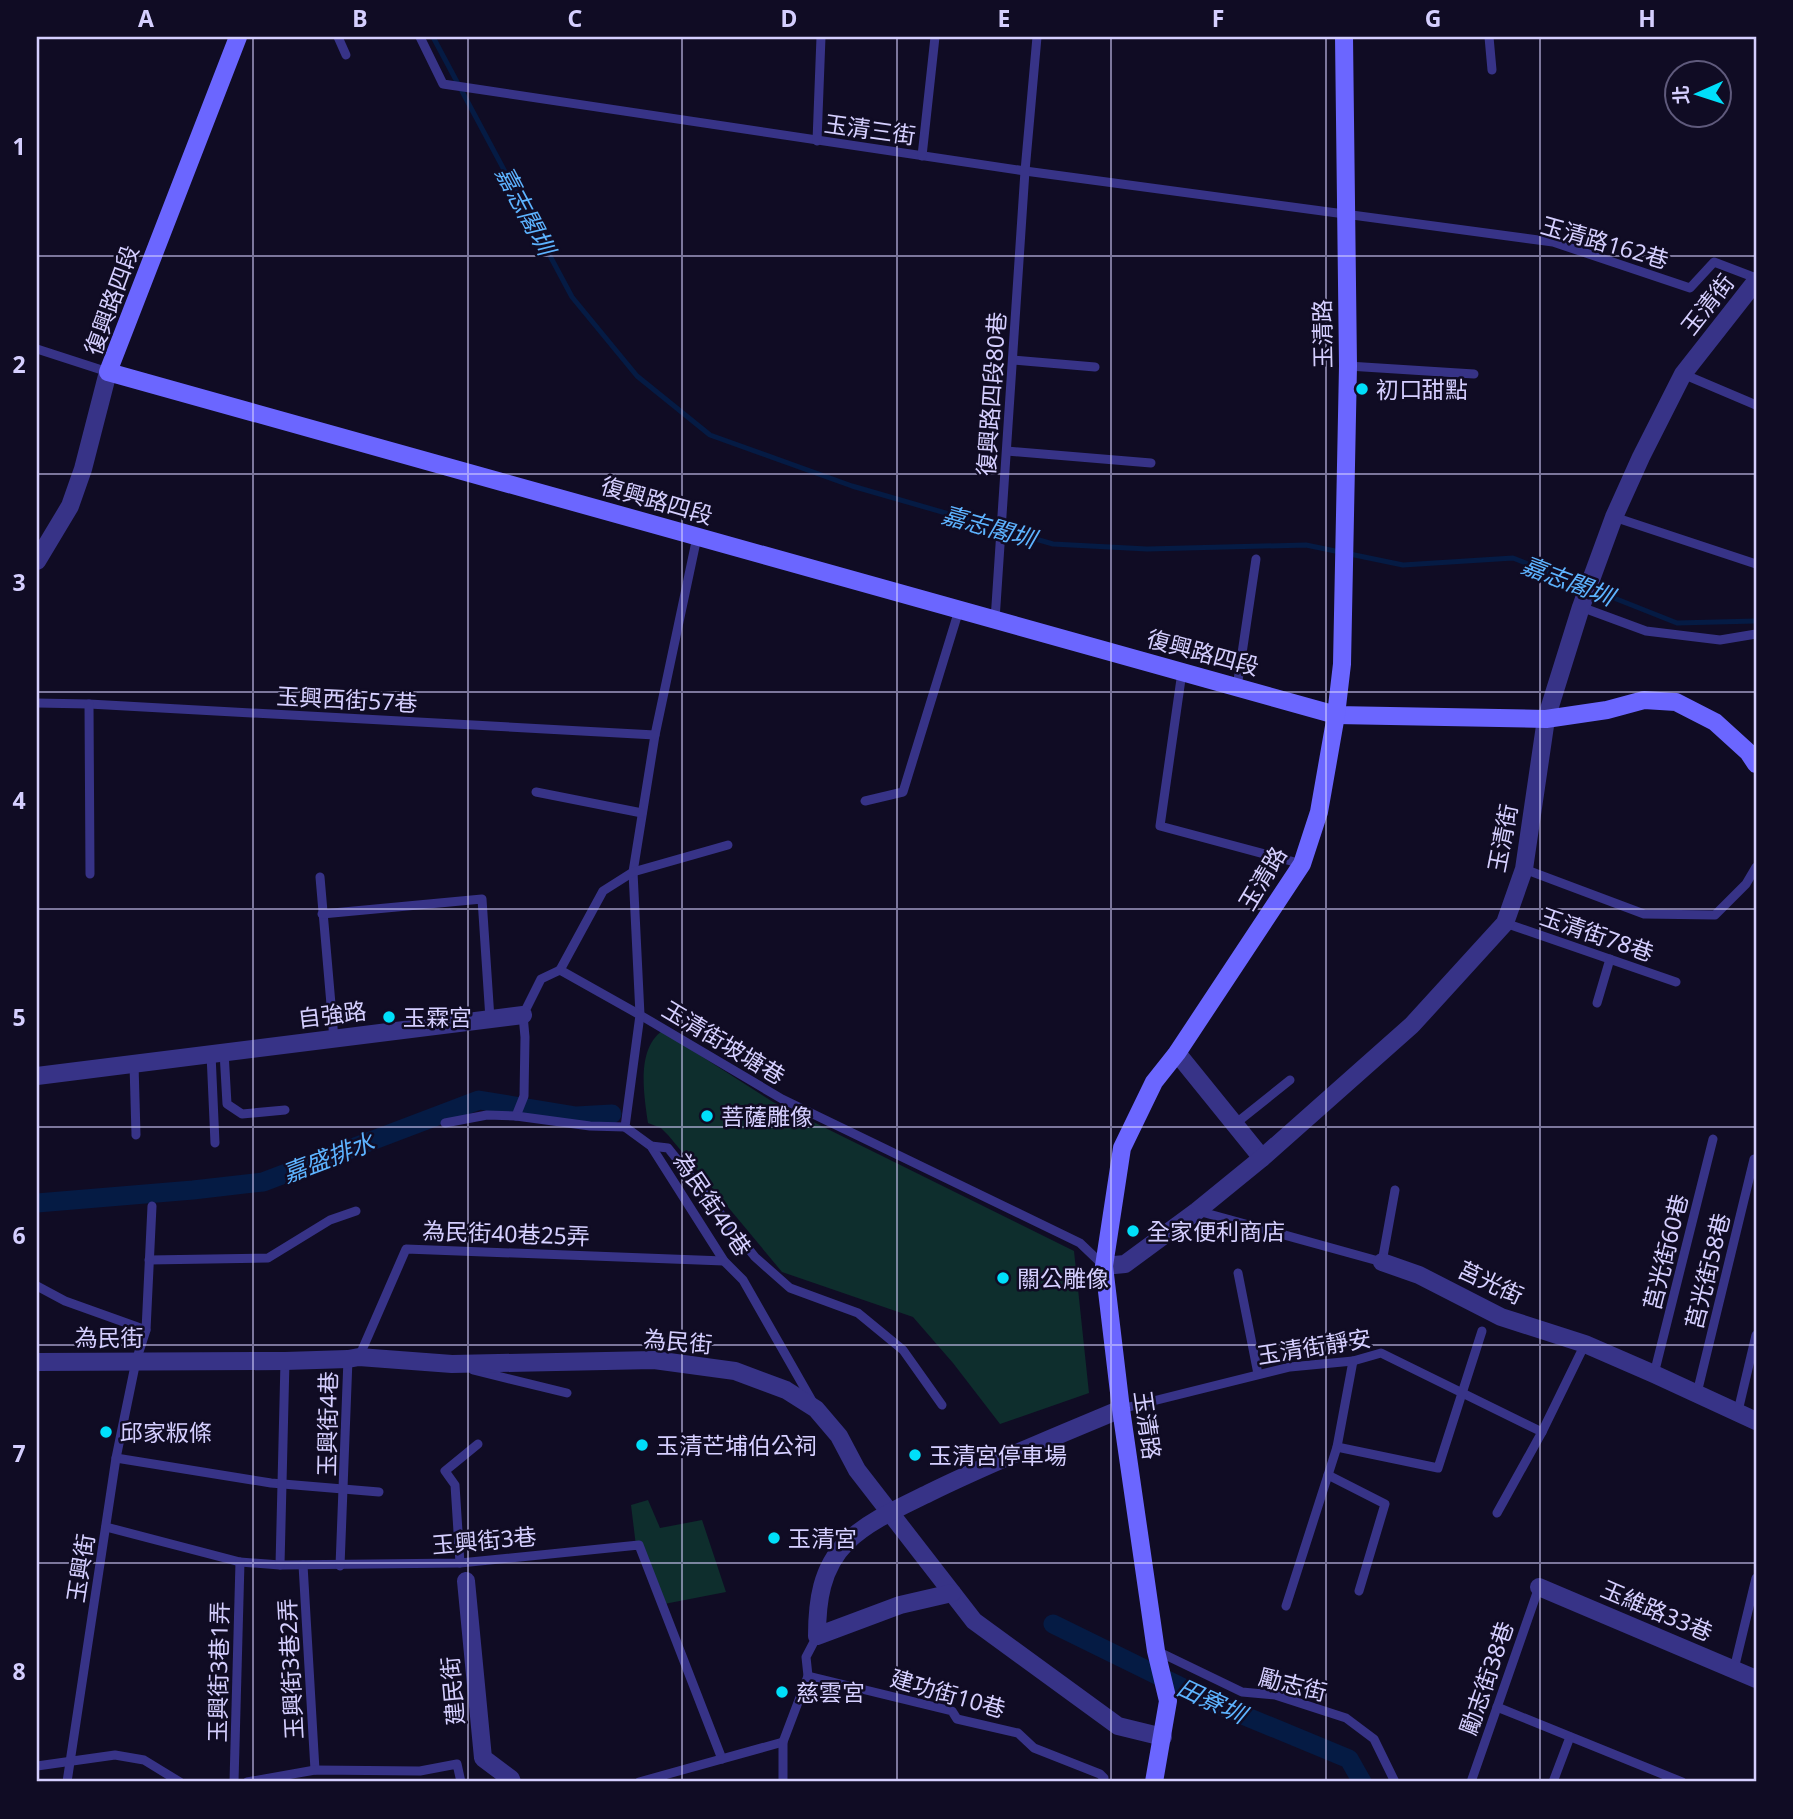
<svg xmlns="http://www.w3.org/2000/svg" width="1793" height="1819" viewBox="0 0 1793 1819" font-family="'Noto Sans','Noto Sans TC',sans-serif">
	<style>
		.green { fill: #0e2e2d }
		.lines { fill: none; stroke-linecap: round; stroke-linejoin: round }
		.stream { stroke: #051b44; stroke-width: 5 }
		.canal { stroke: #051b44; stroke-width: 19 }
		.lane { stroke: #373387; stroke-width: 9 }
		.street { stroke: #373387; stroke-width: 18 }
		.secondary { stroke: #6b66ff; stroke-width: 18 }
		.grid { fill: none; stroke: #d5cfff; stroke-width: 2; stroke-opacity: 0.55 }
		.poi-dot { fill: #00dffa; stroke: #100c24; stroke-width: 2.5 }
		.labels { text-anchor: middle; dominant-baseline: central; stroke-width: 5; stroke-linejoin: round; paint-order: stroke }
		.street-label { font-size: 23px; fill: #d5cfff; stroke: #100c24 }
		.poi-label { font-size: 23px; fill: #d5cfff; stroke: #100c24; text-anchor: start }
		.water-label { font-size: 24px; font-style: italic; fill: #5db3ff; stroke: #100c24 }
		.neatline { fill: none; stroke: #d5cfff; stroke-width: 2.5 }
		.grid-label { font-size: 23px; text-anchor: middle; font-weight: bold; fill: #d5cfff }
	</style>
	<rect width="100%" height="100%" fill="#100c24"/>
	<!-- green -->
	<g class="green">
		<path d="M662 1031 773 1102 1074 1251 1089 1393 1000 1424 953 1363 913 1317 782 1272 668 1135 661 1128 648 1123C644 1095 636 1050 662 1031Z"/>
		<polygon points="648,1500 660,1528 702,1520 726,1592 659,1605 636,1546 631,1505"/>
	</g>
	<g class="lines">
		<!-- stream -->
		<polyline class="stream" points="433,37 572,297 637,376 710,435 852,486 1053,544 1147,549 1306,545 1403,565 1513,558 1677,623 1756,621"/>
		<!-- canal -->
		<g class="canal">
			<polyline points="37,1203 193,1190 263,1182 479,1100 576,1116 612,1114"/>
			<polyline points="1053,1624 1216,1704 1349,1759 1362,1782"/>
		</g>
		<!-- lane -->
		<g class="lane">
			<polyline points="338,37 346,55"/>
			<polyline points="420,37 443,84 1025,171 1553,242 1690,288 1714,262 1756,278"/>
			<polyline points="1489,37 1492,70"/>
			<polyline points="817,141 821,37"/>
			<polyline points="922,156 935,37"/>
			<polyline points="37,349 108,372"/>
			<polyline points="1013,360 1095,367"/>
			<polyline points="1348,366 1474,374"/>
			<polyline points="1683,374 1756,405"/>
			<polyline points="1007,451 1151,463"/>
			<polyline points="1614,517 1756,564"/>
			<polyline points="697,537 655,735 633,872 640,1015 782,1099 1080,1243 1103,1265"/>
			<polyline points="1581,607 1646,631 1720,640 1756,634"/>
			<polyline points="995,620 1025,171 1037,37"/>
			<polyline points="1182,672 1160,826 1302,864"/>
			<polyline points="1237,687 1256,559"/>
			<polyline points="37,703 89,704 655,735"/>
			<polyline points="89,704 90,874"/>
			<polyline points="536,792 642,813"/>
			<polyline points="865,801 903,792 959,610"/>
			<polyline points="1524,869 1644,914 1715,915 1746,884 1756,867"/>
			<polyline points="320,877 334,1039"/>
			<polyline points="322,914 482,899 490,1019"/>
			<polyline points="1505,923 1676,982"/>
			<polyline points="560,970 603,891 633,872 728,845"/>
			<polyline points="1597,1003 1610,959"/>
			<polyline points="224,1052 227,1104 242,1114 285,1110"/>
			<polyline points="211,1054 215,1143"/>
			<polyline points="134,1064 136,1135"/>
			<polyline points="516,1116 524,1096 525,1037 523,1015 541,979 560,970 640,1015 625,1127 651,1146 724,1261 743,1280 812,1401"/>
			<polyline points="445,1123 487,1115 516,1116 590,1126 625,1127"/>
			<polyline points="1235,1124 1290,1080"/>
			<polyline points="651,1146 668,1148 755,1257 790,1288 858,1313 903,1350 942,1405"/>
			<polyline points="1198,1211 1382,1262 1395,1190"/>
			<polyline points="149,1260 268,1258 330,1220 356,1211"/>
			<polyline points="1238,1273 1258,1374"/>
			<polyline points="37,1286 65,1301 146,1330"/>
			<polyline points="359,1357 406,1249 724,1261"/>
			<polyline points="473,1370 567,1393"/>
			<polyline points="1654,1374 1713,1139"/>
			<polyline points="1697,1393 1754,1159"/>
			<polyline points="1121,1409 1290,1367 1353,1361 1381,1353 1542,1432"/>
			<polyline points="1738,1411 1756,1335"/>
			<polyline points="1337,1447 1438,1468 1482,1331"/>
			<polyline points="116,1458 271,1483 379,1492"/>
			<polyline points="1328,1475 1385,1504 1359,1591"/>
			<polyline points="1497,1513 1542,1432 1585,1344"/>
			<polyline points="106,1527 240,1562 280,1565 460,1563 639,1545 722,1759"/>
			<polyline points="460,1563 455,1485 445,1471 478,1444"/>
			<polyline points="280,1565 285,1361"/>
			<polyline points="303,1565 315,1770"/>
			<polyline points="340,1566 348,1359"/>
			<polyline points="1286,1606 1337,1447 1353,1361"/>
			<polyline points="1157,1651 1242,1692 1275,1695 1346,1718 1374,1739 1395,1782"/>
			<polyline points="1734,1669 1756,1578"/>
			<polyline points="808,1676 952,1711 957,1719 1018,1733 1034,1748 1100,1774 1104,1778 1103,1782"/>
			<polyline points="1497,1707 1682,1782"/>
			<polyline points="37,1766 115,1755 144,1760 180,1782"/>
			<polyline points="67,1782 116,1458 136,1361 146,1330 152,1206"/>
			<polyline points="234,1782 240,1562"/>
			<polyline points="247,1782 315,1770 420,1771 457,1764 461,1782"/>
			<polyline points="639,1782 783,1742"/>
			<polyline points="783,1782 783,1742 808,1676 806,1657 817,1636"/>
			<polyline points="1471,1782 1539,1587"/>
			<polyline points="1553,1782 1570,1737"/>
		</g>
		<!-- street -->
		<g class="street">
			<polyline points="37,561 70,506 83,469 108,372"/>
			<polyline points="1177,1053 1262,1158"/>
			<polyline points="37,1076 523,1015"/>
			<polyline points="1382,1262 1419,1275 1501,1317 1585,1344 1654,1374 1756,1421"/>
			<polyline points="1104,1266 1125,1264 1197,1211 1262,1158 1412,1025 1505,923 1524,869 1546,719 1581,607 1614,517 1641,457 1683,374 1756,281"/>
			<polyline points="37,1362 285,1361 348,1359 359,1357 452,1364 654,1360 735,1371 786,1390 816,1409 839,1436 857,1470 974,1621 1118,1726 1163,1737"/>
			<polyline points="466,1581 483,1758 511,1779 512,1782"/>
			<polyline points="1539,1587 1756,1679"/>
			<path d="M952 1593 900 1605 817 1636C817 1602 821 1568 847 1542 868 1521 903 1506 929 1493 992 1462 1057 1436 1121 1409"/>
		</g>
		<!-- secondary -->
		<g class="secondary">
			<polyline points="238,37 108,372 1336,715 1546,719 1607,710 1644,700 1676,702 1715,722 1748,752 1756,764"/>
			<polyline points="1154,1782 1168,1701 1156,1651 1121,1409 1104,1266 1122,1148 1154,1082 1177,1053 1302,864 1319,812 1336,715 1342,664 1348,366 1344,37"/>
		</g>
	</g>
	<!-- grid -->
	<path class="grid" d="M253 37V1782M468 37V1782M682 37V1782M897 37V1782M1111 37V1782M1326 37V1782M1540 37V1782M37 256H1756M37 474H1756M37 692H1756M37 909H1756M37 1127H1756M37 1345H1756M37 1563H1756"/>
	<!-- markers -->
	<g class="poi-dot">
		<circle cx="1362" cy="389" r="7"/>
		<circle cx="389" cy="1017" r="7"/>
		<circle cx="707" cy="1116" r="7"/>
		<circle cx="1133" cy="1231" r="7"/>
		<circle cx="1003" cy="1278" r="7"/>
		<circle cx="106" cy="1432" r="7"/>
		<circle cx="642" cy="1445" r="7"/>
		<circle cx="915" cy="1455" r="7"/>
		<circle cx="774" cy="1538" r="7"/>
		<circle cx="782" cy="1692" r="7"/>
	</g>
	<g class="labels">
		<!-- street labels -->
		<g class="street-label">
			<text transform="translate(870 129) rotate(8)">玉清三街</text>
			<text transform="translate(1605 242) rotate(16)">玉清路162巷</text>
			<text transform="translate(111 300) rotate(-70)">復興路四段</text>
			<text transform="translate(1707 304) rotate(-52)">玉清街</text>
			<text transform="translate(1322 334) rotate(-91)">玉清路</text>
			<text transform="translate(991 394) rotate(-86)">復興路四段80巷</text>
			<text transform="translate(657 500) rotate(16)">復興路四段</text>
			<text transform="translate(1203 652) rotate(15)">復興路四段</text>
			<text transform="translate(347 699) rotate(3)">玉興西街57巷</text>
			<text transform="translate(1502 838) rotate(-79)">玉清街</text>
			<text transform="translate(1262 878) rotate(-59)">玉清路</text>
			<text transform="translate(1597 934) rotate(19)">玉清街78巷</text>
			<text transform="translate(332 1014) rotate(-7)">自強路</text>
			<text transform="translate(724 1042) rotate(31)">玉清街坡塘巷</text>
			<text transform="translate(713 1204) rotate(56)">為民街40巷</text>
			<text transform="translate(506 1233) rotate(2)">為民街40巷25弄</text>
			<text transform="translate(1665 1252) rotate(-76)">莒光街60巷</text>
			<text transform="translate(1707 1271) rotate(-76)">莒光街58巷</text>
			<text transform="translate(1491 1282) rotate(25)">莒光街</text>
			<text x="109" y="1337">為民街</text>
			<text transform="translate(678 1341) rotate(5)">為民街</text>
			<text transform="translate(1314 1346) rotate(-9)">玉清街靜安</text>
			<text transform="translate(327 1424) rotate(-89)">玉興街4巷</text>
			<text transform="translate(1148 1425) rotate(82)">玉清路</text>
			<text transform="translate(484 1540) rotate(-5)">玉興街3巷</text>
			<text transform="translate(80 1568) rotate(-81)">玉興街</text>
			<text transform="translate(1657 1610) rotate(23)">玉維路33巷</text>
			<text transform="translate(290 1669) rotate(-93)">玉興街3巷2弄</text>
			<text transform="translate(218 1672) rotate(-89)">玉興街3巷1弄</text>
			<text transform="translate(1486 1678) rotate(-71)">勵志街38巷</text>
			<text transform="translate(1293 1684) rotate(14)">勵志街</text>
			<text transform="translate(452 1691) rotate(-95)">建民街</text>
			<text transform="translate(948 1693) rotate(16)">建功街10巷</text>
		</g>
		<!-- poi labels -->
		<g class="poi-label">
			<text x="1376" y="389">初口甜點</text>
			<text x="403" y="1017">玉霖宮</text>
			<text x="721" y="1116">菩薩雕像</text>
			<text x="1147" y="1231">全家便利商店</text>
			<text x="1017" y="1278">關公雕像</text>
			<text x="120" y="1432">邱家粄條</text>
			<text x="656" y="1445">玉清芒埔伯公祠</text>
			<text x="929" y="1455">玉清宮停車場</text>
			<text x="788" y="1538">玉清宮</text>
			<text x="796" y="1692">慈雲宮</text>
		</g>
		<!-- water labels -->
		<g class="water-label">
			<text transform="translate(526 210) rotate(62)">嘉志閣圳</text>
			<text transform="translate(989 526) rotate(16)">嘉志閣圳</text>
			<text transform="translate(1568 580) rotate(21)">嘉志閣圳</text>
			<text transform="translate(328 1157) rotate(-21)">嘉盛排水</text>
			<text transform="translate(1212 1700) rotate(25)">田寮圳</text>
		</g>
	</g>
	<!-- border -->
	<rect width="1793" height="1819" fill="none" stroke="#100c24" stroke-width="77"/>
	<!-- north arrow -->
	<g transform="translate(1698 94) rotate(267)"><circle r="33" fill="#100c24" stroke="#5f5a7c" stroke-width="2"/>
	<path d="M0-5L12 26L0 18L-12 26Z" fill="#00dffa"/>
	<text y="-10" font-size="19" font-weight="bold" text-anchor="middle" fill="#d5cfff">北</text>
	</g>
	<rect x="38" y="38" width="1717" height="1742" class="neatline"/>
	<g class="grid-label">
		<text x="146" y="27">A</text>
		<text x="360" y="27">B</text>
		<text x="575" y="27">C</text>
		<text x="789" y="27">D</text>
		<text x="1004" y="27">E</text>
		<text x="1218" y="27">F</text>
		<text x="1433" y="27">G</text>
		<text x="1647" y="27">H</text>
		<text x="19" y="155">1</text>
		<text x="19" y="373">2</text>
		<text x="19" y="591">3</text>
		<text x="19" y="809">4</text>
		<text x="19" y="1026">5</text>
		<text x="19" y="1244">6</text>
		<text x="19" y="1462">7</text>
		<text x="19" y="1680">8</text>
	</g>
</svg>
